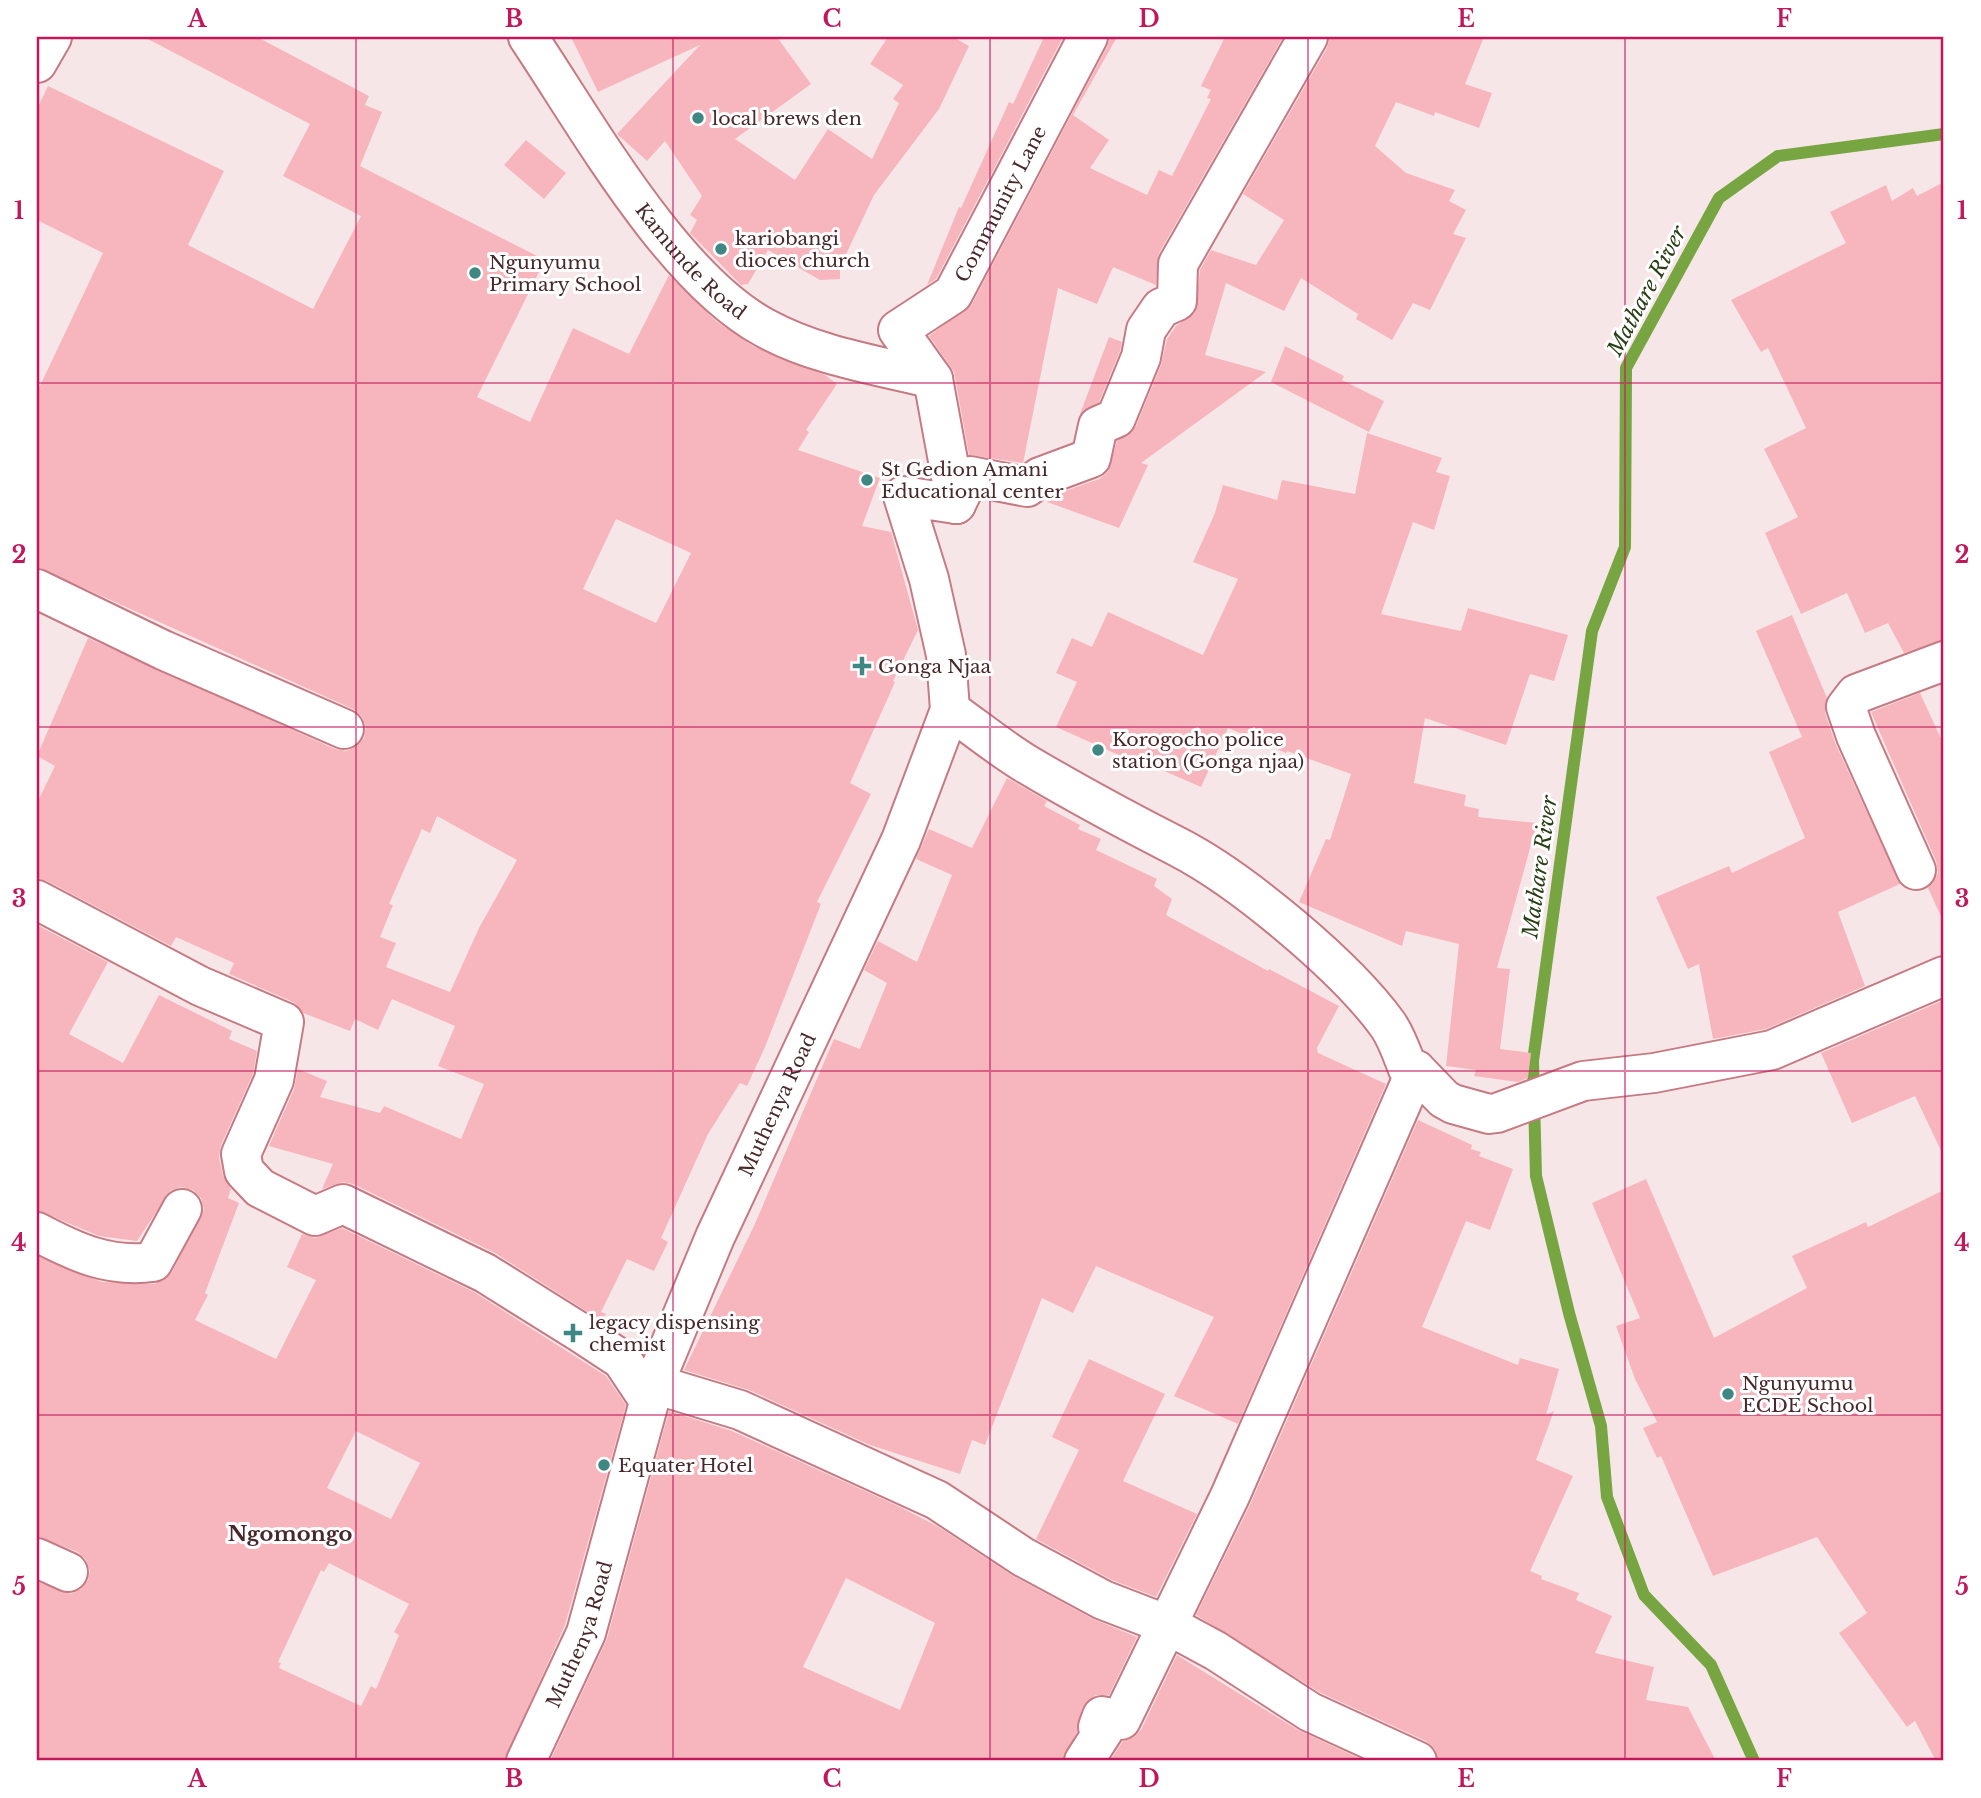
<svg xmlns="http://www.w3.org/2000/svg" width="1981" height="1798" viewBox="0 0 1981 1798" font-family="'Libre Baskerville',serif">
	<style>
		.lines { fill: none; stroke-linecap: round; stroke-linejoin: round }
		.stream { stroke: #76a542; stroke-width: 12 }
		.building { fill: #f7b6bd; fill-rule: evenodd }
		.minor-casing { stroke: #c67a84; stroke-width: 42 }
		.minor { stroke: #fff; stroke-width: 38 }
		.grid { fill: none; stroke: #c2185b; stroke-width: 2; stroke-opacity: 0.55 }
		.poi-dot { fill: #3f8783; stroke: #fff; stroke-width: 2.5 }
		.labels { text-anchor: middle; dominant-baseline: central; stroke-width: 6; stroke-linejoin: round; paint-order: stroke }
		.poi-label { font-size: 19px; fill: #48282c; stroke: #fff; text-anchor: start }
		.street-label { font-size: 19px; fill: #48282c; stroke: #fff }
		.water-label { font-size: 21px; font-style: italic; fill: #2a3e16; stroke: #fff }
		.neighbourhood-label { font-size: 21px; font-weight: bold; fill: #48282c; stroke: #fff }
		.neatline { fill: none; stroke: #c2185b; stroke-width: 2.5 }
		.grid-label { font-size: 23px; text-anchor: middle; font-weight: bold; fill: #c2185b }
	</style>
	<rect width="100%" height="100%" fill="#f7e6e8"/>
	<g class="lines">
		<!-- stream -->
		<polyline class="stream" points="1754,1761 1711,1665 1644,1595 1607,1497 1601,1426 1569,1313 1536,1176 1533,1061 1592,631 1625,547 1626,368 1719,198 1778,156 1944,134"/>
	</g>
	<!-- building -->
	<g class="building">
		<path d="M144 37H257L369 96 365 105 382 112 360 166 545 260 477 397 530 422 573 328 629 354 669 275 716 321 753 346 825 375 837 384 806 430 809 432 798 450 880 478 862 526 891 532 918 630 893 681 895 682 850 783 871 794 817 902 821 904 765 1047 747 1086 740 1083 708 1134 661 1238 668 1242 654 1271 627 1259 601 1312 606 1314 602 1321 495 1253 353 1184 343 1182 322 1189 333 1164 269 1146 294 1089 298 1069 327 1081 320 1097 380 1113 384 1106 461 1139 484 1084 438 1066 455 1026 392 999 378 1030 355 1019 350 1031 303 1013 293 1002 229 974 234 963 176 937 171 946 47 881 37 878V803L55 766 37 756 88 638 335 749 346 751 356 747 364 738 366 727 362 717 353 709 37 567V392L103 253 37 220V109L48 86 224 171 188 245 313 309 361 216 283 176 310 124ZM616 519 691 553 656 623 583 589ZM437 816 517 860 479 928 450 992 386 967 396 943 380 937 393 905 389 904 422 829 430 833Z"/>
		<polygon points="571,37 777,37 811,84 735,139 795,180 828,129 872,159 899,103 893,99 903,85 870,64 888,37 953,37 969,46 939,109 874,195 840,267 840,279 820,280 768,250 748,284 741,285 690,233 697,220 690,215 702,196 665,141 647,161 617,134 700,45 598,92"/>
		<polygon points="1044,37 1063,37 936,279 927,285 959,207 961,208 1009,102 1013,104"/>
		<polygon points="1110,37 1117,37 1073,115 1109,140 1090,168 1147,195 1159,170 1172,176 1211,99 1207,98 1211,90 1201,86 1225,37 1283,37 1159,253 1156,285 1113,267 1097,304 1058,288 1023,463 969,455 954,372 929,336 972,304 1107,47"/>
		<polygon points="1330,37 1484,37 1465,84 1492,93 1479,128 1435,112 1434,116 1396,102 1375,146 1406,173 1455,190 1449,201 1466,210 1453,234 1466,238 1430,310 1413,303 1392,340 1356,319 1358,314 1301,278 1284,311 1226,283 1205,355 1266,372 1141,463 1148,465 1119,528 1047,502 1051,496 1099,479 1108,472 1117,441 1136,426 1161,365 1167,339 1176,326 1195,313 1200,270 1211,250 1256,265 1284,220 1243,194 1327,48"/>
		<polygon points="526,140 566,173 544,199 504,165"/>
		<polygon points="1944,182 1944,640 1904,653 1888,623 1865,633 1847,593 1801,614 1765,533 1798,517 1764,449 1806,428 1768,348 1761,352 1731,300 1846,243 1830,212 1886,185 1892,201 1913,188 1917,196"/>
		<polygon points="1109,337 1122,342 1120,351 1099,402 1080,414"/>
		<polygon points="1285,346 1344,376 1342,380 1384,401 1369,432 1271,382"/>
		<polygon points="1367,433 1442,458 1436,472 1450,476 1434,530 1413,522 1381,614 1461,631 1468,608 1568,635 1554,681 1530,674 1506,745 1425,718 1414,783 1466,795 1464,806 1479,809 1478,817 1537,823 1497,968 1510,969 1500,1049 1531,1053 1528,1078 1518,1082 1474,1076 1476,1070 1446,1066 1459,944 1406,931 1402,946 1299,902 1326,839 1330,840 1351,774 1287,751 1286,753 1228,728 1201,787 1132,757 1130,760 1056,727 1077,682 1056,673 1072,638 1092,647 1108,612 1203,655 1238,579 1193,562 1215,513 1223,485 1277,500 1282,480 1355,494"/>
		<polygon points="1792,615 1827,698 1825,713 1836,745 1900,884 1838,912 1865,986 1766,1029 1713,1039 1699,964 1688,969 1656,897 1729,866 1732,873 1805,838 1769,752 1802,737 1756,631"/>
		<polygon points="1920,693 1944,745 1944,923 1928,888 1938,873 1936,861 1871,712"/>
		<polygon points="1007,778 1047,801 1044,806 1080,825 1078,829 1101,839 1096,850 1157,879 1154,886 1172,899 1166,915 1268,971 1269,969 1339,1006 1317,1048 1318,1053 1386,1084 1238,1424 1174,1396 1214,1317 1096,1266 1073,1313 1042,1298 985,1445 972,1440 960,1474 870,1445 749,1390 684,1370 754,1226 834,1039 860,1049 887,983 864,970 878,941 917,962 952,875 916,859 929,829 972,848"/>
		<path d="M37 925 108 962 69 1034 123 1063 159 995 232 1031 229 1039 257 1051 253 1074 221 1145 219 1157 223 1176 231 1189 228 1198 239 1203 205 1293 208 1295 195 1320 276 1359 316 1280 287 1267 302 1234 315 1238 342 1228 474 1292 606 1376 626 1405 565 1625 504 1761H37V1582L71 1594 81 1589 88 1580 90 1571 86 1560 78 1552 37 1536V1256L102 1282 155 1284 172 1272 204 1209 201 1198 193 1190 182 1187 171 1190 137 1241 99 1236 37 1210ZM356 1431 420 1463 391 1519 327 1488ZM329 1563 409 1604 394 1632 399 1635 376 1689 371 1686 361 1706 279 1668 281 1663 278 1662 321 1570 324 1572Z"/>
		<polygon points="1944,1000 1944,1157 1915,1096 1852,1123 1821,1053"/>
		<polygon points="1418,1120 1472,1145 1471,1149 1481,1152 1479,1156 1513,1169 1490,1230 1466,1221 1422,1327 1518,1365 1520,1358 1559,1369 1546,1415 1554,1411 1536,1460 1573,1476 1530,1571 1542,1576 1541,1579 1579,1593 1576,1600 1612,1616 1595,1653 1654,1667 1646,1700 1688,1707 1716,1761 1438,1761 1435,1749 1426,1741 1321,1693 1196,1615 1250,1505"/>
		<polygon points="1646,1179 1714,1338 1807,1288 1792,1256 1866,1222 1868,1227 1944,1190 1944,1761 1936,1761 1915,1721 1907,1727 1839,1633 1867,1613 1817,1537 1713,1576 1661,1456 1657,1458 1643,1428 1657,1422 1635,1379 1616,1326 1640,1318 1592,1203"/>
		<polygon points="1089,1359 1165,1394 1123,1481 1197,1514 1156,1597 1112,1580 1036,1539 1079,1450 1052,1437"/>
		<path d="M669 1411 732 1431 896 1505 937 1526 1013 1576 1093 1619 1137 1637 1109 1695H1096L1082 1708 1077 1732 1062 1761H550L607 1639ZM846 1578 935 1623 900 1710 803 1667Z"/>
		<polygon points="1177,1655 1298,1730 1365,1761 1110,1761 1123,1741 1134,1737 1141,1730"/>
	</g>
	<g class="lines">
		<defs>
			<g id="minor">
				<path id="s1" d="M528 37C587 125 672 278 765 328 816 356 877 365 933 379"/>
				<polyline points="37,63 52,37"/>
				<polyline points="956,504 970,476 1027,487 1040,477 1091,458 1098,426 1116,418 1141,357 1146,330 1161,308 1177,301 1178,264 1308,37"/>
				<path id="s2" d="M956 504 933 379 898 330 953 294 1088 37"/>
				<polyline points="37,589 163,650 344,729"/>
				<path d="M950 710C976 728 1001 749 1028 765 1077 794 1127 821 1178 847 1242 880 1346 967 1388 1025 1397 1038 1402 1054 1408 1069L1416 1070 1444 1099 1453 1104 1489 1114 1497 1113 1583 1081 1654 1073 1772 1050 1944 976"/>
				<polyline points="1916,870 1856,736 1846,707 1856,694 1944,661"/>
				<polyline points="37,900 200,986 284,1022 274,1080 241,1154 244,1171 260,1188 315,1216 343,1204 485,1273 581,1333 622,1360 648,1399"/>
				<path d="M37 1232C75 1252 109 1268 153 1262L182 1209"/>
				<polyline points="654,1384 740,1410 937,1500 1023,1557 1103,1600 1168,1625 1216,1651 1310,1712 1417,1761"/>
				<polyline points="37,1558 68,1572"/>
				<path id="s3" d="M526 1761 586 1633 654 1384 715 1237 901 840 950 710 946 655 929 579 903 496 956 504"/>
				<polyline points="1084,1761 1104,1730 1098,1727 1102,1716 1121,1720 1230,1496 1416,1070"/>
			</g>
		</defs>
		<!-- minor casing -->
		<use href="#minor" class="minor-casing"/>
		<!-- minor -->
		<use href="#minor" class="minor"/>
	</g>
	<!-- grid -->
	<path class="grid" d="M356 37V1761M673 37V1761M990 37V1761M1308 37V1761M1625 37V1761M37 383H1944M37 727H1944M37 1071H1944M37 1415H1944"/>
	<!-- markers -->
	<g class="poi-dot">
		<circle cx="698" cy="118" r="7"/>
		<circle cx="721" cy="249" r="7"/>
		<circle cx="475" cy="273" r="7"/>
		<circle cx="867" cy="480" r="7"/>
		<path d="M858.5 655.5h7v7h7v7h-7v7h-7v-7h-7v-7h7z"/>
		<circle cx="1098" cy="750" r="7"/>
		<path d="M569.5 1322.5h7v7h7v7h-7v7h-7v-7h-7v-7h7z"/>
		<circle cx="1728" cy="1394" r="7"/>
		<circle cx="604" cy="1465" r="7"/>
	</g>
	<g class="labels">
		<!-- poi labels -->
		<g class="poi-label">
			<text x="712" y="118">local brews den</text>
			<text x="735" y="238">kariobangi<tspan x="735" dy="22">dioces church</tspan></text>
			<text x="489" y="262">Ngunyumu<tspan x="489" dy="22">Primary School</tspan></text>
			<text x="881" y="469">St Gedion Amani<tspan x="881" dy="22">Educational center</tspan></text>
			<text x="878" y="666">Gonga Njaa</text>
			<text x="1112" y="739">Korogocho police<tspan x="1112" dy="22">station (Gonga njaa)</tspan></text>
			<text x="589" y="1322">legacy dispensing<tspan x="589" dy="22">chemist</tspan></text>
			<text x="1742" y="1383">Ngunyumu<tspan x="1742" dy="22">ECDE School</tspan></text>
			<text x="618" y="1465">Equater Hotel</text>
		</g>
		<!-- street labels -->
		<g class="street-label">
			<text stroke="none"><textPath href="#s2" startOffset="355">Community Lane</textPath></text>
			<text stroke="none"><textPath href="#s1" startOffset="278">Kamunde Road</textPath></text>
			<text stroke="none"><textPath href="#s3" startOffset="705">Muthenya Road</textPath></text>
			<text stroke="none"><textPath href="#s3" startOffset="138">Muthenya Road</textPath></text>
		</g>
		<!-- water labels -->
		<g class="water-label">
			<text transform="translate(1647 291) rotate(-62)">Mathare River</text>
			<text transform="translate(1540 867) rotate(-82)">Mathare River</text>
		</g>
		<!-- neighbourhood labels -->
		<g class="neighbourhood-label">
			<text x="290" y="1534">Ngomongo</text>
		</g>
	</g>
	<!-- border -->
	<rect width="1981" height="1798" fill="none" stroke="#ffffff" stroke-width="77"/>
	<rect x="38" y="38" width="1904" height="1721" class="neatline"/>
	<g class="grid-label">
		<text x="197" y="27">A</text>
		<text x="514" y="27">B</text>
		<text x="832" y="27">C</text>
		<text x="1149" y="27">D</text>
		<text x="1466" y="27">E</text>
		<text x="1784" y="27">F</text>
		<text x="19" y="219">1</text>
		<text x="1962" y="219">1</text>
		<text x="19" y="563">2</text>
		<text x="1962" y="563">2</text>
		<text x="19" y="907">3</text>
		<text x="1962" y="907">3</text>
		<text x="19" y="1251">4</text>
		<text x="1962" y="1251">4</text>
		<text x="19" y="1595">5</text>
		<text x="1962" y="1595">5</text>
		<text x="197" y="1787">A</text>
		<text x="514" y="1787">B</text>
		<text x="832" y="1787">C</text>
		<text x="1149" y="1787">D</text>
		<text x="1466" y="1787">E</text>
		<text x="1784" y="1787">F</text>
	</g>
</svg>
